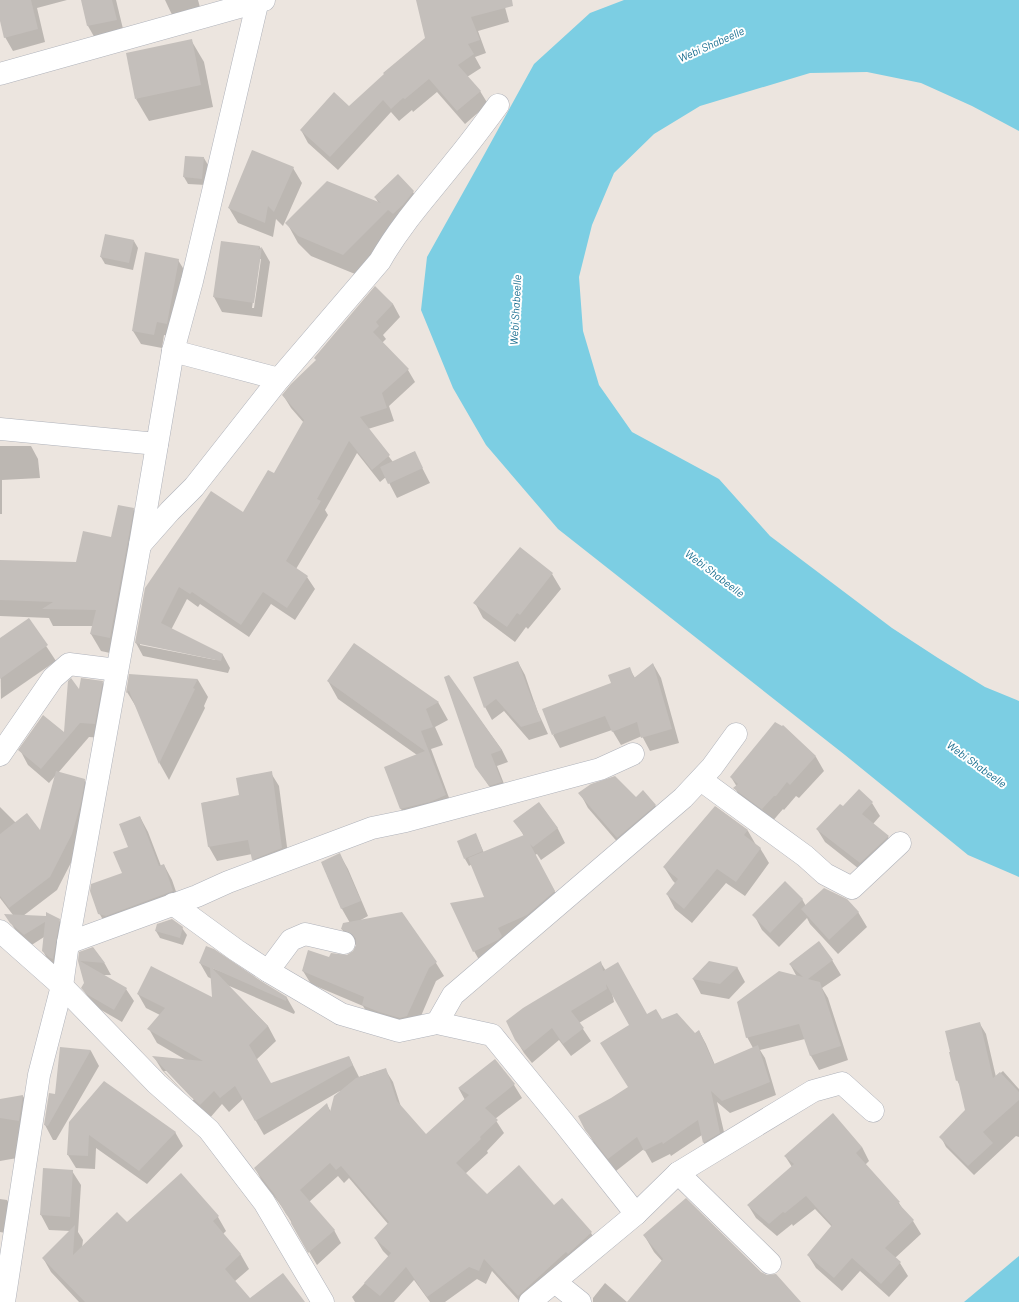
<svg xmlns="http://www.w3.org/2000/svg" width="1019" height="1302" viewBox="0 0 1019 1302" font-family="Barlow,sans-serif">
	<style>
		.water { fill: #7ccee3 }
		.shadow { fill: #0003; fill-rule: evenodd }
		.building { fill: #c4bfbb }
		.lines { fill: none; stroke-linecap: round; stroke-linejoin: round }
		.minor-casing { stroke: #afb2ba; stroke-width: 23 }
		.minor { stroke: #fff; stroke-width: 22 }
		.labels { text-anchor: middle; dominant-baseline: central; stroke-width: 4; stroke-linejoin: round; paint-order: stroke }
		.water-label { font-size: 11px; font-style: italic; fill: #1a6f90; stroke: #fff }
	</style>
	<rect width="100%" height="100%" fill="#ece5df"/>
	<!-- water -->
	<g class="water">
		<polygon points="624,0 1019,0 1019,131 972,106 921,83 867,72 810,73 700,106 654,134 614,173 592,225 579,277 583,331 599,385 632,432 719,479 770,536 892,628 938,658 985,687 1019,701 1019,877 968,855 845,755 558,529 486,445 453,388 421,310 427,257 484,155 534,64 590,13"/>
		<polygon points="1019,1256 1019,1302 964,1302"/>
	</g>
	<!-- shadow -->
	<g class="shadow">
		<polygon points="0,0 67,0 37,8 45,42 13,51 5,37 0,17"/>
		<polygon points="82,0 116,0 124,33 96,40 88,26"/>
		<polygon points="165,0 198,0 201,11 174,19"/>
		<polygon points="431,0 503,0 509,22 478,31 486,53 475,57 481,68 467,77 480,91 488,104 465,124 437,92 413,112 412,110 399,121 391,112 338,170 308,143 301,130 349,107 426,39"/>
		<polygon points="191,40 204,62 213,107 149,121 136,99"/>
		<polygon points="204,158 208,165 206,185 188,184 184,177"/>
		<polygon points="293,168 302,183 283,226 276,219 273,237 238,223 229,208"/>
		<polygon points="398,176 413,192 425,212 355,274 311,256 298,243 287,223 379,204 375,197"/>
		<polygon points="134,241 138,248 133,270 105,264 101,257"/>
		<path d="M222 242 260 247 261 249 262 248 270 262 262 317 222 312 214 297ZM259 259H261L254 308H252Z"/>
		<polygon points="178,260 186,273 175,337 164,335 162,348 141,344 133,331"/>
		<path d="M375 288 393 304 400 317 383 335 386 339 382 343 408 370 415 382 389 406 394 421 368 429 393 462 414 452 430 483 397 498 386 477 380 482 357 453 325 510 328 515 296 569 307 577 315 589 295 620 271 604 249 637 200 604 198 607 187 599 171 630 223 655 230 668 228 673 143 656 136 643 146 589 244 513 275 475 304 423 291 408 283 395 317 361ZM140 643 213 658 216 660 140 645Z"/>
		<polygon points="0,446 31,446 38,459 40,478 2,480 2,514 0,514"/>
		<polygon points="133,509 143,526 119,655 101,651 91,634 93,626 53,626 49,618 0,616 0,561 77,564 112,538"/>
		<polygon points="520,548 552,574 561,589 528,629 526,627 515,642 483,618 475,603"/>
		<polygon points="29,620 56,661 1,699 0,640"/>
		<polygon points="518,662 525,675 537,710 548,734 529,740 504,711 492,720 485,707 474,678"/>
		<polygon points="653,664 661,678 679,743 650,751 642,736 621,745 612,730 560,748 553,735 629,668 635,678"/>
		<polygon points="130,675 198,680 208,697 204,706 205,708 169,780 160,764 138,710 127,692"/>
		<polygon points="448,676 502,750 508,762 497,766 508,794 497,798 476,766"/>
		<polygon points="328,681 438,702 448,720 435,727 443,745 431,749 455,814 412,827 401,809 386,768 417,755 338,699"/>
		<polygon points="102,682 111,696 103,738 89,737 58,773 84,780 92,793 79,847 57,890 23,916 59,920 65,931 57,969 49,962 43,951 44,937 30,946 18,934 6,915 13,915 0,898 0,807 16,823 41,832 56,775 49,783 28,765 20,750 65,734 79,691"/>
		<polygon points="783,726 816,757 824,771 799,798 796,796 784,810 783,809 771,823 743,803 735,788 737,787 731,777"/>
		<polygon points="271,773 279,786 289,862 260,873 253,859 252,854 217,861 209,847 202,803 241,796"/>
		<polygon points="580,793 636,799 655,805 663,820 626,852 588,808"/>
		<polygon points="539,803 558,829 565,843 541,860 537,854 535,855 562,905 482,965 474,951 485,897 472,864 469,866 465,859 476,835 484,853 524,836 515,821"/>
		<polygon points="872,803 880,816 873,824 888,837 896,850 868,876 825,842 817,829"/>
		<polygon points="716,807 748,831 756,845 760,848 769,863 745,896 726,883 692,923 675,909 667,894 676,884 673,881 664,867"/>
		<polygon points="140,817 148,832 161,866 164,865 172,880 181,906 108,928 99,913 123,874 130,847"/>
		<polygon points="340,855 348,869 368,916 359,921 401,913 436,963 444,976 436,981 415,1030 370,1018 363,1006 311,984 303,971 329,958 347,956 354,952 357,945 349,943 342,929 344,924 350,923 342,909 322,863"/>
		<polygon points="802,899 806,906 858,912 867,927 838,954 810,924 807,918 779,947 762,930 754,915"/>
		<polygon points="182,928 187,935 183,945 160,938 156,931"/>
		<polygon points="819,942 832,960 841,975 822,988 828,998 848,1060 819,1070 811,1056 805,1039 760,1050 765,1058 776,1095 730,1113 717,1102 727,1145 711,1155 704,1143 702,1135 671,1156 670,1154 652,1163 644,1149 616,1171 594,1143 586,1129 612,1099 629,1087 631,1026 612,993 614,1002 579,1023 591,1041 571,1056 559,1040 532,1063 524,1053 516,1040 601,963 606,971 647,1016 695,1034 699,1031 706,1044 715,1065 753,1048 747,1037 797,977 790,964"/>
		<polygon points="93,948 105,964 111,975 101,975 126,989 134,1001 122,1022 96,1007 90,1000 82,988 85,983 79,961"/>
		<path d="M200 963 287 998 295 1012 294 1014 227 985 268 1026 276 1041 256 1060 270 1084 349 1057 359 1077 385 1069 393 1082 401 1107 426 1136 465 1100 459 1089 495 1061 514 1085 522 1098 495 1119 504 1133 487 1151 488 1153 465 1174 487 1195 554 1206 591 1233 599 1246 520 1302 492 1271 486 1284 477 1279 445 1302H430L414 1280 394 1302H355L352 1297 389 1257 383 1251 375 1238 388 1224 349 1178 344 1183 338 1176 309 1202 334 1230 341 1243 317 1265 283 1208 262 1181 255 1168 327 1105 331 1112 340 1091 264 1135 243 1099 229 1112 222 1104 209 1119 162 1070 154 1057 186 1060 157 1043 149 1029 160 1015 146 1008 138 994 213 999 212 979 208 977ZM164 1071H167L194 1099 192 1101Z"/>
		<polygon points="737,967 745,982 729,999 701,994 693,979"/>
		<polygon points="980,1024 986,1034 996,1077 1003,1071 1019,1089 1019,1137 1016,1136 974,1175 946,1147 941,1137 966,1111 960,1086 957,1080"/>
		<polygon points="61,1048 91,1051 99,1066 56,1140 53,1140 45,1125 56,1095"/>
		<polygon points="23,1096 30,1109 23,1157 0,1161 0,1100"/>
		<polygon points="70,1123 175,1132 183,1146 147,1184 96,1148 95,1169 76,1168 68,1155"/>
		<polygon points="862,1147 869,1161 865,1165 899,1203 904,1211 913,1221 921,1234 895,1258 900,1263 908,1276 889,1297 860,1271 842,1291 816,1268 808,1255 832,1227 815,1209 793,1226 792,1224 777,1236 756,1218 748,1205 792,1167 785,1156"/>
		<polygon points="44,1169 72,1171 81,1185 78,1232 83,1240 82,1248 127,1223 181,1175 218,1217 226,1231 223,1234 241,1255 249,1269 234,1282 249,1299 304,1302 79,1302 51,1272 43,1258 71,1231 49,1230 41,1215"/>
		<polygon points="0,1199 7,1200 14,1212 11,1234 0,1232"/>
		<polygon points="644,1235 761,1273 628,1302 662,1261 654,1252"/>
		<polygon points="605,1283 627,1302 593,1302 593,1298"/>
	</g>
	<!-- building -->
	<g class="building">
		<polygon points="0,0 31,0 38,29 4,38 0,21"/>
		<polygon points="81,0 112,0 117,20 87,26"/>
		<polygon points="416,0 512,0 513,6 471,17 480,40 468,44 474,54 458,65 481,91 457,111 429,79 405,99 403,98 391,109 383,100 330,157 300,130 334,92 349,106 384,74 383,73 425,38"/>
		<polygon points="192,39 201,85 135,99 126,53"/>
		<polygon points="252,150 294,167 274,212 268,206 265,223 228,208"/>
		<polygon points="185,156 204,157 202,179 183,177"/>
		<polygon points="398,174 414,191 403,205 393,214 388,210 343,255 298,236 285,223 327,181 381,203 374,197"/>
		<polygon points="105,234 134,240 129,263 100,257"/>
		<polygon points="221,241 260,246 258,250 262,247 254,303 213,297"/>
		<polygon points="145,252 179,259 167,324 157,322 154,335 132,331"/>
		<polygon points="375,286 393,304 376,322 379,326 373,332 409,369 382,393 387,408 360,417 390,455 372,470 349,441 317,499 321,501 286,561 308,576 287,608 263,592 241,625 192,592 190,594 179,587 161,623 223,654 221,661 135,643 145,588 211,491 243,512 268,470 274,473 304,420 282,395 291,384 316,360 314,358"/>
		<polygon points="415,451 423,468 388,484 380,467"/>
		<polygon points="118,505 134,508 110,638 90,634 96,610 42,609 53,602 0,600 0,560 76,562 83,531 111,537"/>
		<polygon points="520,547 553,573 520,615 517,613 507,627 473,603"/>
		<polygon points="29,618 48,645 0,679 0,638"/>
		<polygon points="354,643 439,702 426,709 433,727 421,731 446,795 430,802 400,809 384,767 425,751 327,681"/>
		<polygon points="518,661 533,702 534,701 541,721 521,727 496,699 484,708 473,677"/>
		<polygon points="653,663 672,729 641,738 637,722 612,732 605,716 552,735 542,709 611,683 608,675 630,667 634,678"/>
		<polygon points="129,674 198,679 193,688 195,689 159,764 129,691 126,693"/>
		<polygon points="449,675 502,750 491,754 502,782 489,786 475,767 444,677"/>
		<polygon points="71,678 79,689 81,678 103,681 95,724 80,723 41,769 18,750 43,715 64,732 68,681"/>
		<polygon points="775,722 782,726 783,725 816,756 790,785 787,782 776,796 774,796 762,809 764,811 733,788 738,784 730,777"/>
		<polygon points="56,771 85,779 81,803 72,834 50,877 9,908 0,896 0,834 27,813 40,830"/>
		<polygon points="272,771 282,848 252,860 248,840 208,847 201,803 239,795 236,778"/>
		<polygon points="615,776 636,797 643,790 656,805 617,838 578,793 591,784"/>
		<polygon points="859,789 873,802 862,814 889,836 860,863 816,829 840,804 843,806"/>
		<polygon points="539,802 558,828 533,847 530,844 555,891 527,915 498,928 502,936 498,940 473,952 450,903 484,897 468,858 524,835 513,821"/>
		<polygon points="715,806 748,830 744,835 761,848 736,882 717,869 684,909 666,894 678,879 663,867"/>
		<polygon points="140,816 159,866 164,864 173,891 106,916 98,914 90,891 91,884 122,873 113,852 128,847 119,824"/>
		<polygon points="476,833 483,851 464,859 457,841"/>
		<polygon points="340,853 361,901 341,909 321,862"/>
		<polygon points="785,881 803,899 770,933 752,915"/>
		<polygon points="824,888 847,899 859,912 829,940 801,909"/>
		<polygon points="46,912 60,919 53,959 50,958 42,951 45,922 24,935 10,923 4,914 46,916"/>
		<polygon points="402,912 437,962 429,968 407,1016 400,1018 379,1012 362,1005 364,997 302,971 308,950 329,957 331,953 347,955 353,951 356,945 356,939 352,934 341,929 343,923"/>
		<polygon points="172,919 183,927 180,938 155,931 157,924"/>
		<polygon points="819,941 833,960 808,979 820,982 841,1046 810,1056 799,1024 746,1038 737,1002 779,971 803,977 789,964"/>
		<polygon points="206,946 214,949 261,981 287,997 286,1001 212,968 268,1026 249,1045 271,1083 349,1056 353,1065 255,1121 235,1086 220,1098 214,1091 200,1105 190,1096 152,1056 203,1061 147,1029 165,1008 137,994 151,966 212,997 210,968 199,963"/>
		<polygon points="93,947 105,963 80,961 127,988 114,1010 88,995 81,988 84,983 78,961 79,952"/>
		<polygon points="601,961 603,971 618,962 647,1014 656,1009 662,1019 677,1013 695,1033 699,1030 714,1064 758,1045 770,1082 722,1101 711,1091 720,1133 703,1143 698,1120 663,1144 662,1142 644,1151 637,1137 608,1159 585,1130 578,1116 611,1098 628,1087 600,1043 629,1025 606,984 607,989 571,1011 584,1028 563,1044 552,1028 524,1051 515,1040 506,1021 523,1008"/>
		<polygon points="709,961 738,967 720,984 692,979"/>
		<polygon points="980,1022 993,1078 1000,1072 1019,1092 1019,1100 983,1132 993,1143 968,1166 939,1137 965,1110 958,1080 956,1081 949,1052 950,1052 945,1031"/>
		<polygon points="60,1047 91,1050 48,1126 44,1125 49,1093 55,1094"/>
		<polygon points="495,1059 515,1084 485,1108 498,1120 480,1137 481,1139 456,1163 487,1194 519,1165 554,1205 562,1198 592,1232 568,1254 566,1252 518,1296 484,1259 479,1271 469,1267 427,1297 406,1267 380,1296 364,1283 391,1253 374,1238 389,1222 341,1166 336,1170 330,1163 300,1190 335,1230 308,1253 291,1223 292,1221 286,1214 274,1194 254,1168 327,1103 330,1112 334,1096 356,1078 386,1068 397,1101 426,1134 469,1095 458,1088"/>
		<polygon points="104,1081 176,1132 139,1171 89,1135 88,1156 67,1155 69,1122"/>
		<polygon points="23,1095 19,1121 0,1118 0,1099"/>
		<polygon points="833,1113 862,1147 856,1153 900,1202 898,1203 914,1220 885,1248 901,1262 881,1284 852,1258 834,1278 807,1255 832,1225 806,1196 785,1213 783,1212 769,1224 747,1205 794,1164 784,1156"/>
		<polygon points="43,1168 73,1170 70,1217 40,1215"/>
		<polygon points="181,1173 219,1216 213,1221 241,1254 225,1269 250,1298 283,1273 305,1302 85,1302 42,1258 75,1225 73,1255 117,1212 127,1222"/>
		<polygon points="686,1198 761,1272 767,1275 776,1274 801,1302 627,1302 663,1259 643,1235"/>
	</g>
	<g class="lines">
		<defs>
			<g id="minor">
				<polyline points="0,74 264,0"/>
				<polyline points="173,351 279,379"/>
				<polyline points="0,429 157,444"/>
				<path d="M140 545 170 511 194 487 279 379 380 261C401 224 429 194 455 161 470 143 484 124 498 105"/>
				<polyline points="0,755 53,678 69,664 117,670"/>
				<polyline points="701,780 805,856 825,874 852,888 900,843"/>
				<polyline points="173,904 236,950 268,971 341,1014 399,1031 437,1023 492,1035 563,1122 636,1214"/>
				<polyline points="0,931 62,986 157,1084 209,1130 264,1202 323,1302"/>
				<polyline points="68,943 197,896 228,882 372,828 406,821 600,769 633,754"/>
				<polyline points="268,971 291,940 305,934 344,943"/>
				<polyline points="437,1023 453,995 683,798 712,767 736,734"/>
				<polyline points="678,1173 770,1263"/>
				<polyline points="555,1282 580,1302"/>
				<polyline points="4,1302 39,1075 62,986 68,943 140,545 173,351 192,281 258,0"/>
				<polyline points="530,1302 636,1214 678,1173 813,1091 842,1083 873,1111"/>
			</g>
		</defs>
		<!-- minor casing -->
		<use href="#minor" class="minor-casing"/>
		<!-- minor -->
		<use href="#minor" class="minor"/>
	</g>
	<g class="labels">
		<!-- water labels -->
		<g class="water-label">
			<text transform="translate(711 44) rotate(-24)">Webi Shabeelle</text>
			<text transform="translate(515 310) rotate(-87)">Webi Shabeelle</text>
			<text transform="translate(715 573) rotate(37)">Webi Shabeelle</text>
			<text transform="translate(977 764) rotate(36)">Webi Shabeelle</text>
		</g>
	</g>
</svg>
